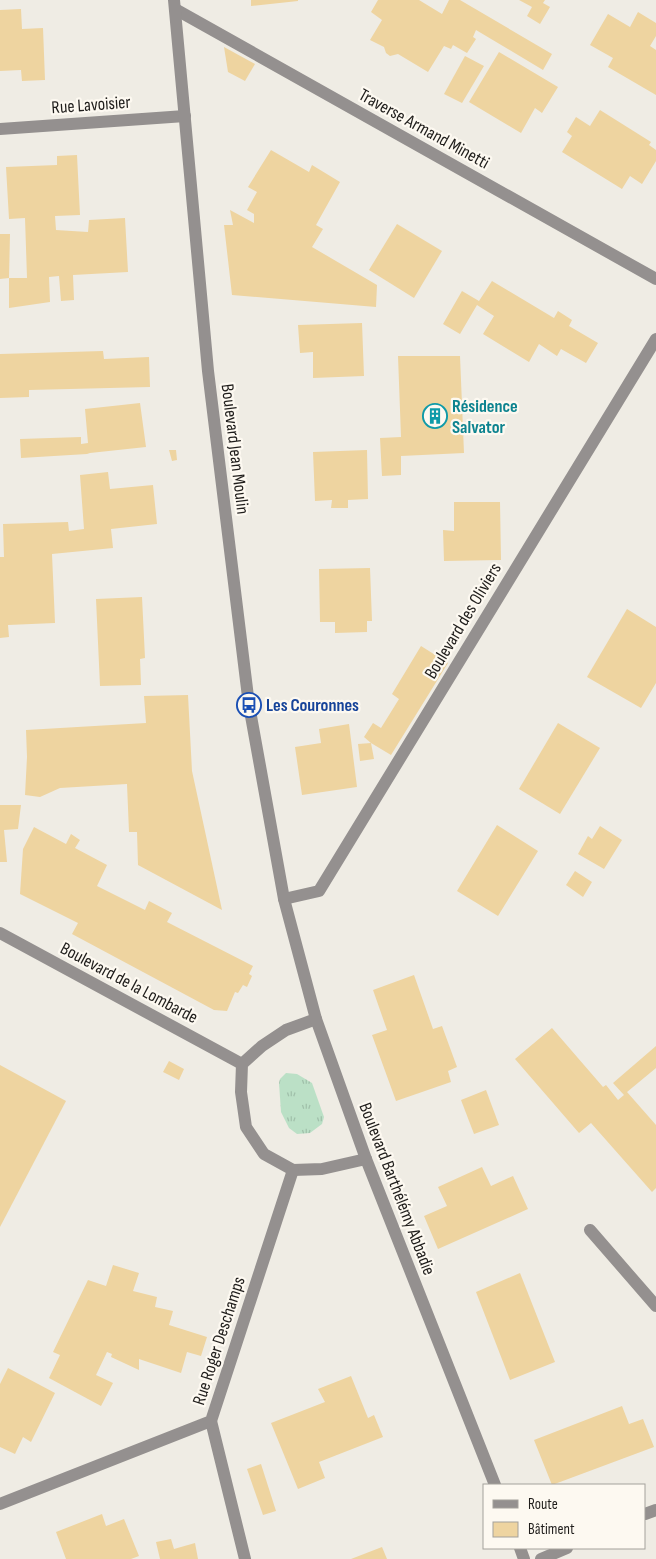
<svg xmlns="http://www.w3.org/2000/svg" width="656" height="1559" viewBox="0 0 656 1559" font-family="'Sofia Sans Condensed',sans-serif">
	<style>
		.grass { fill: url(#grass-tufts) }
		.building { fill: #eed4a0 }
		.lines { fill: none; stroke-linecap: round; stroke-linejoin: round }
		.service { stroke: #94908f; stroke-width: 12 }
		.minor { stroke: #94908f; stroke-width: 12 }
		.tertiary { stroke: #94908f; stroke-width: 12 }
		.labels { text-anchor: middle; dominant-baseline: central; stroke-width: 4.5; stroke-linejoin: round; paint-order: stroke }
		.street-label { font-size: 18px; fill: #1f1d1b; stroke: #fdf9f1 }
		.culture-label { font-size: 18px; font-weight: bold; fill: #0d838f; stroke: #fdf9f1; text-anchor: start }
		.transit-label { font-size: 18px; font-weight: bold; fill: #164399; stroke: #fdf9f1; text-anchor: start }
	</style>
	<defs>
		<pattern id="grass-tufts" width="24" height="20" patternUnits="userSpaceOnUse" patternTransform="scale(1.25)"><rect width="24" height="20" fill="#bbe0c6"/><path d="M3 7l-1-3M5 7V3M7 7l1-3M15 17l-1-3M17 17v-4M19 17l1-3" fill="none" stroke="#a0c0aa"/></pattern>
	</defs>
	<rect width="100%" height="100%" fill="#efece4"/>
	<!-- grass -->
	<polygon class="grass" points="286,1073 297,1074 312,1083 324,1117 322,1124 310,1133 297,1134 289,1128 281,1112 279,1083 280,1079"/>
	<!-- building -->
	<g class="building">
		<polygon points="251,0 298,0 298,1 251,6"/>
		<polygon points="378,0 419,0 442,14 449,0 460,0 552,54 543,70 476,30 473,37 476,39 467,53 453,45 451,49 444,46 428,72 398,54 390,56 386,53 384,47 370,40 382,20 371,12"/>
		<polygon points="519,0 545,0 543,3 550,7 540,24 527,16 532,7"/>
		<polygon points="21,9 22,29 43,28 45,80 22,81 21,70 0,71 0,10"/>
		<polygon points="638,12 656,23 656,36 650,46 656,50 656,95 608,67 613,58 590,45 608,14 630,27"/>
		<polygon points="224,47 255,64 245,81 228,72"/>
		<polygon points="499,52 558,87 542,113 535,108 521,133 469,102"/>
		<polygon points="465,56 484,66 462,103 444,94"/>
		<polygon points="600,110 651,142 649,145 656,150 656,161 642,184 630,176 622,189 562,152 572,136 567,132 576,117 590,126"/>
		<polygon points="271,150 309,172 312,165 340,182 316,225 323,229 312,247 377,285 376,307 232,295 224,225 233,225 230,210 254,223 254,214 247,210 257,192 248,187"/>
		<polygon points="77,155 80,215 55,216 56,230 88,232 89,220 125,218 128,272 73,275 74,300 61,301 59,276 49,277 50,302 9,308 9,278 27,278 25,218 9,219 6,167 57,165 57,156"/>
		<polygon points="397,224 442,251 414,298 369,270"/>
		<polygon points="0,234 10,234 9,278 0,279"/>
		<polygon points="492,281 554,318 558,311 572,320 569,326 598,343 586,363 561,349 557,356 539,344 529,362 483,334 494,316 477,305 460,334 443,324 462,291 479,301"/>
		<polygon points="362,323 364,376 313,378 313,352 300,353 298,325"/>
		<polygon points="103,351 104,359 149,357 150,387 29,390 29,397 0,398 0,354"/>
		<polygon points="398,356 460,356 464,453 401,456 401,475 382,476 380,438 401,437"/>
		<polygon points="140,403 146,447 90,453 87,454 21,458 20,439 81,437 81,444 88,443 85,409"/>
		<polygon points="169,450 176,450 177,460 172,461"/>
		<polygon points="367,450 368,499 348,500 348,508 331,508 332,500 315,501 313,452"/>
		<polygon points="108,472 110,489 153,485 157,524 111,529 113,548 52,554 55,623 8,625 9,637 0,638 0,557 4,557 3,524 68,522 69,531 84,529 80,475"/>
		<polygon points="454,502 500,502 501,560 444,561 443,530 454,531"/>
		<polygon points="370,568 372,621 367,621 367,632 335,633 335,622 320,622 319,569"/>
		<polygon points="142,597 145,658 140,659 141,685 100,686 96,599"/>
		<polygon points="627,609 656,627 656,683 641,708 587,677"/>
		<polygon points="421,646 448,663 391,755 371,743 374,759 360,761 358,744 371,743 364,737 373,723 381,728 399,699 392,694"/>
		<polygon points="188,695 192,771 222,910 138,865 137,832 129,832 127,784 60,788 40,797 25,795 27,757 26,730 146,723 144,696"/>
		<polygon points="558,723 600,748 560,814 519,789"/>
		<polygon points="349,724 357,787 302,795 295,747 321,743 319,729"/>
		<polygon points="0,805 21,805 18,829 4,830 7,862 0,862"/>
		<polygon points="497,825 538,851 498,916 457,891"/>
		<polygon points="600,826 622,840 604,869 578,854 588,836 592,839"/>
		<polygon points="34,827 66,844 71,834 80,840 75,848 107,865 97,886 145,910 149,901 172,913 167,922 253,966 249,974 252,976 247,987 243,985 238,993 235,992 227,1011 214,1010 72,934 78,923 20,894 23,849"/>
		<polygon points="575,871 592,882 583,897 566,885"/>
		<polygon points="414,975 433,1029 442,1026 457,1067 448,1071 451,1082 396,1101 372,1035 387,1030 373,990"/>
		<polygon points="552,1028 603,1087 606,1085 618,1100 624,1095 613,1083 656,1046 656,1068 627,1092 656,1125 656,1188 652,1192 591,1123 579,1133 515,1059"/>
		<polygon points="169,1061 184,1069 179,1080 163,1072"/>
		<polygon points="0,1065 66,1101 0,1227"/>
		<polygon points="486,1090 499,1125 474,1134 461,1100"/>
		<polygon points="482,1167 491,1186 513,1176 528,1209 438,1249 424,1216 447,1206 438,1187"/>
		<polygon points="113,1265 139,1273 133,1291 157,1297 155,1307 173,1311 169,1325 207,1337 201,1356 187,1352 181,1373 139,1359 139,1370 111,1357 112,1354 107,1352 96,1375 113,1383 101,1406 49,1378 60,1355 53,1352 88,1280 106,1286"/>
		<polygon points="520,1273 555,1362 510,1380 476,1292"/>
		<polygon points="8,1368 55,1393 31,1442 23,1437 15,1454 0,1447 0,1384"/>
		<polygon points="351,1376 368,1418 374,1415 383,1437 319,1462 325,1478 298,1489 271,1423 325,1402 318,1389"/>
		<polygon points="622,1406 629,1424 643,1419 654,1447 552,1485 534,1440"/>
		<polygon points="261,1464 276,1511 263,1515 247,1469"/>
		<polygon points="102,1514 106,1526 124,1519 139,1556 131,1559 66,1559 56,1532"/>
		<polygon points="171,1539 174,1549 195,1543 198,1559 160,1559 156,1542"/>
		<polygon points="382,1547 387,1559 351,1559"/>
	</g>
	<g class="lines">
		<!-- service -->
		<polyline class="service" points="211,1421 245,1559"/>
		<!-- minor -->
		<g class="minor">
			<polyline points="175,9 656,279"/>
			<polyline points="0,129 185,116"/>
			<polyline points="284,899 319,891 656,339"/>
			<polyline points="0,933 242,1064"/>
			<polyline points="316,1019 286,1030 262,1046 242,1064 241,1092 246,1127 264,1154 293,1170 322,1169 366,1159"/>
			<polyline points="590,1230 656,1306"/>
			<polyline points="0,1504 211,1421 293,1170"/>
			<polyline points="645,1514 656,1510"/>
			<polyline points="541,1559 567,1548"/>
		</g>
		<!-- tertiary -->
		<g class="tertiary">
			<polyline points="174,0 208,371 249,705 284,899 316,1019 366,1159 495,1485"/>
			<polyline points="520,1548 524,1559"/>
		</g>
	</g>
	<!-- icons -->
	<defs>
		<symbol id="building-ring" viewBox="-11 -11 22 22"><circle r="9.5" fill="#fdf9f1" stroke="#0f9aa8" stroke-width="1.5"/><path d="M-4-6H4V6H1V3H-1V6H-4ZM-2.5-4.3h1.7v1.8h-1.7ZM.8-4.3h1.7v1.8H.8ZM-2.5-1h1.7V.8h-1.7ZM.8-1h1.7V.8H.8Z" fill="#0f9aa8"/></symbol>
		<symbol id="bus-ring" viewBox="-11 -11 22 22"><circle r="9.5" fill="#fdf9f1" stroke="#1a4fb4" stroke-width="1.5"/><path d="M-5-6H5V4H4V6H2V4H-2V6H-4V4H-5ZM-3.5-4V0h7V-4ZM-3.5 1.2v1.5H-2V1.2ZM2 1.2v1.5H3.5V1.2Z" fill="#1a4fb4"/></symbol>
	</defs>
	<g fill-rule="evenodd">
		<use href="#building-ring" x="421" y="402" width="28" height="28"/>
		<use href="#bus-ring" x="235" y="691" width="28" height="28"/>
	</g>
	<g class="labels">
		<!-- street labels -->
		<g class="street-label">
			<text transform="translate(91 105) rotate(-4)">Rue Lavoisier</text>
			<text transform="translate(424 129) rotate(29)">Traverse Armand Minetti</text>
			<text transform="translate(235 449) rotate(83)">Boulevard Jean Moulin</text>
			<text transform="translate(463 621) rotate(-59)">Boulevard des Oliviers</text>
			<text transform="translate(129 983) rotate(28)">Boulevard de la Lombarde</text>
			<text transform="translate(397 1189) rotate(69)">Boulevard Barthélémy Abbadie</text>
			<text transform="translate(219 1341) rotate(-72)">Rue Roger Deschamps</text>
		</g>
		<!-- culture labels -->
		<g class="culture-label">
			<text x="452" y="406">Résidence<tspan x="452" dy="21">Salvator</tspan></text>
		</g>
		<!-- transit labels -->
		<g class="transit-label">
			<text x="266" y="705">Les Couronnes</text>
		</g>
	</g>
	<!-- legend -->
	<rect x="483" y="1484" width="162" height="65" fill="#fdf9f1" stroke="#a4a19b"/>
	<rect x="493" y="1500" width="25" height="8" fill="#94908f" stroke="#a4a19b"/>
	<text x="528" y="1509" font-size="15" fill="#1f1d1b">Route</text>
	<rect x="493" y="1522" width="25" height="15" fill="#eed4a0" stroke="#a4a19b"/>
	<text x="528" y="1534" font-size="15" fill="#1f1d1b">Bâtiment</text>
</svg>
